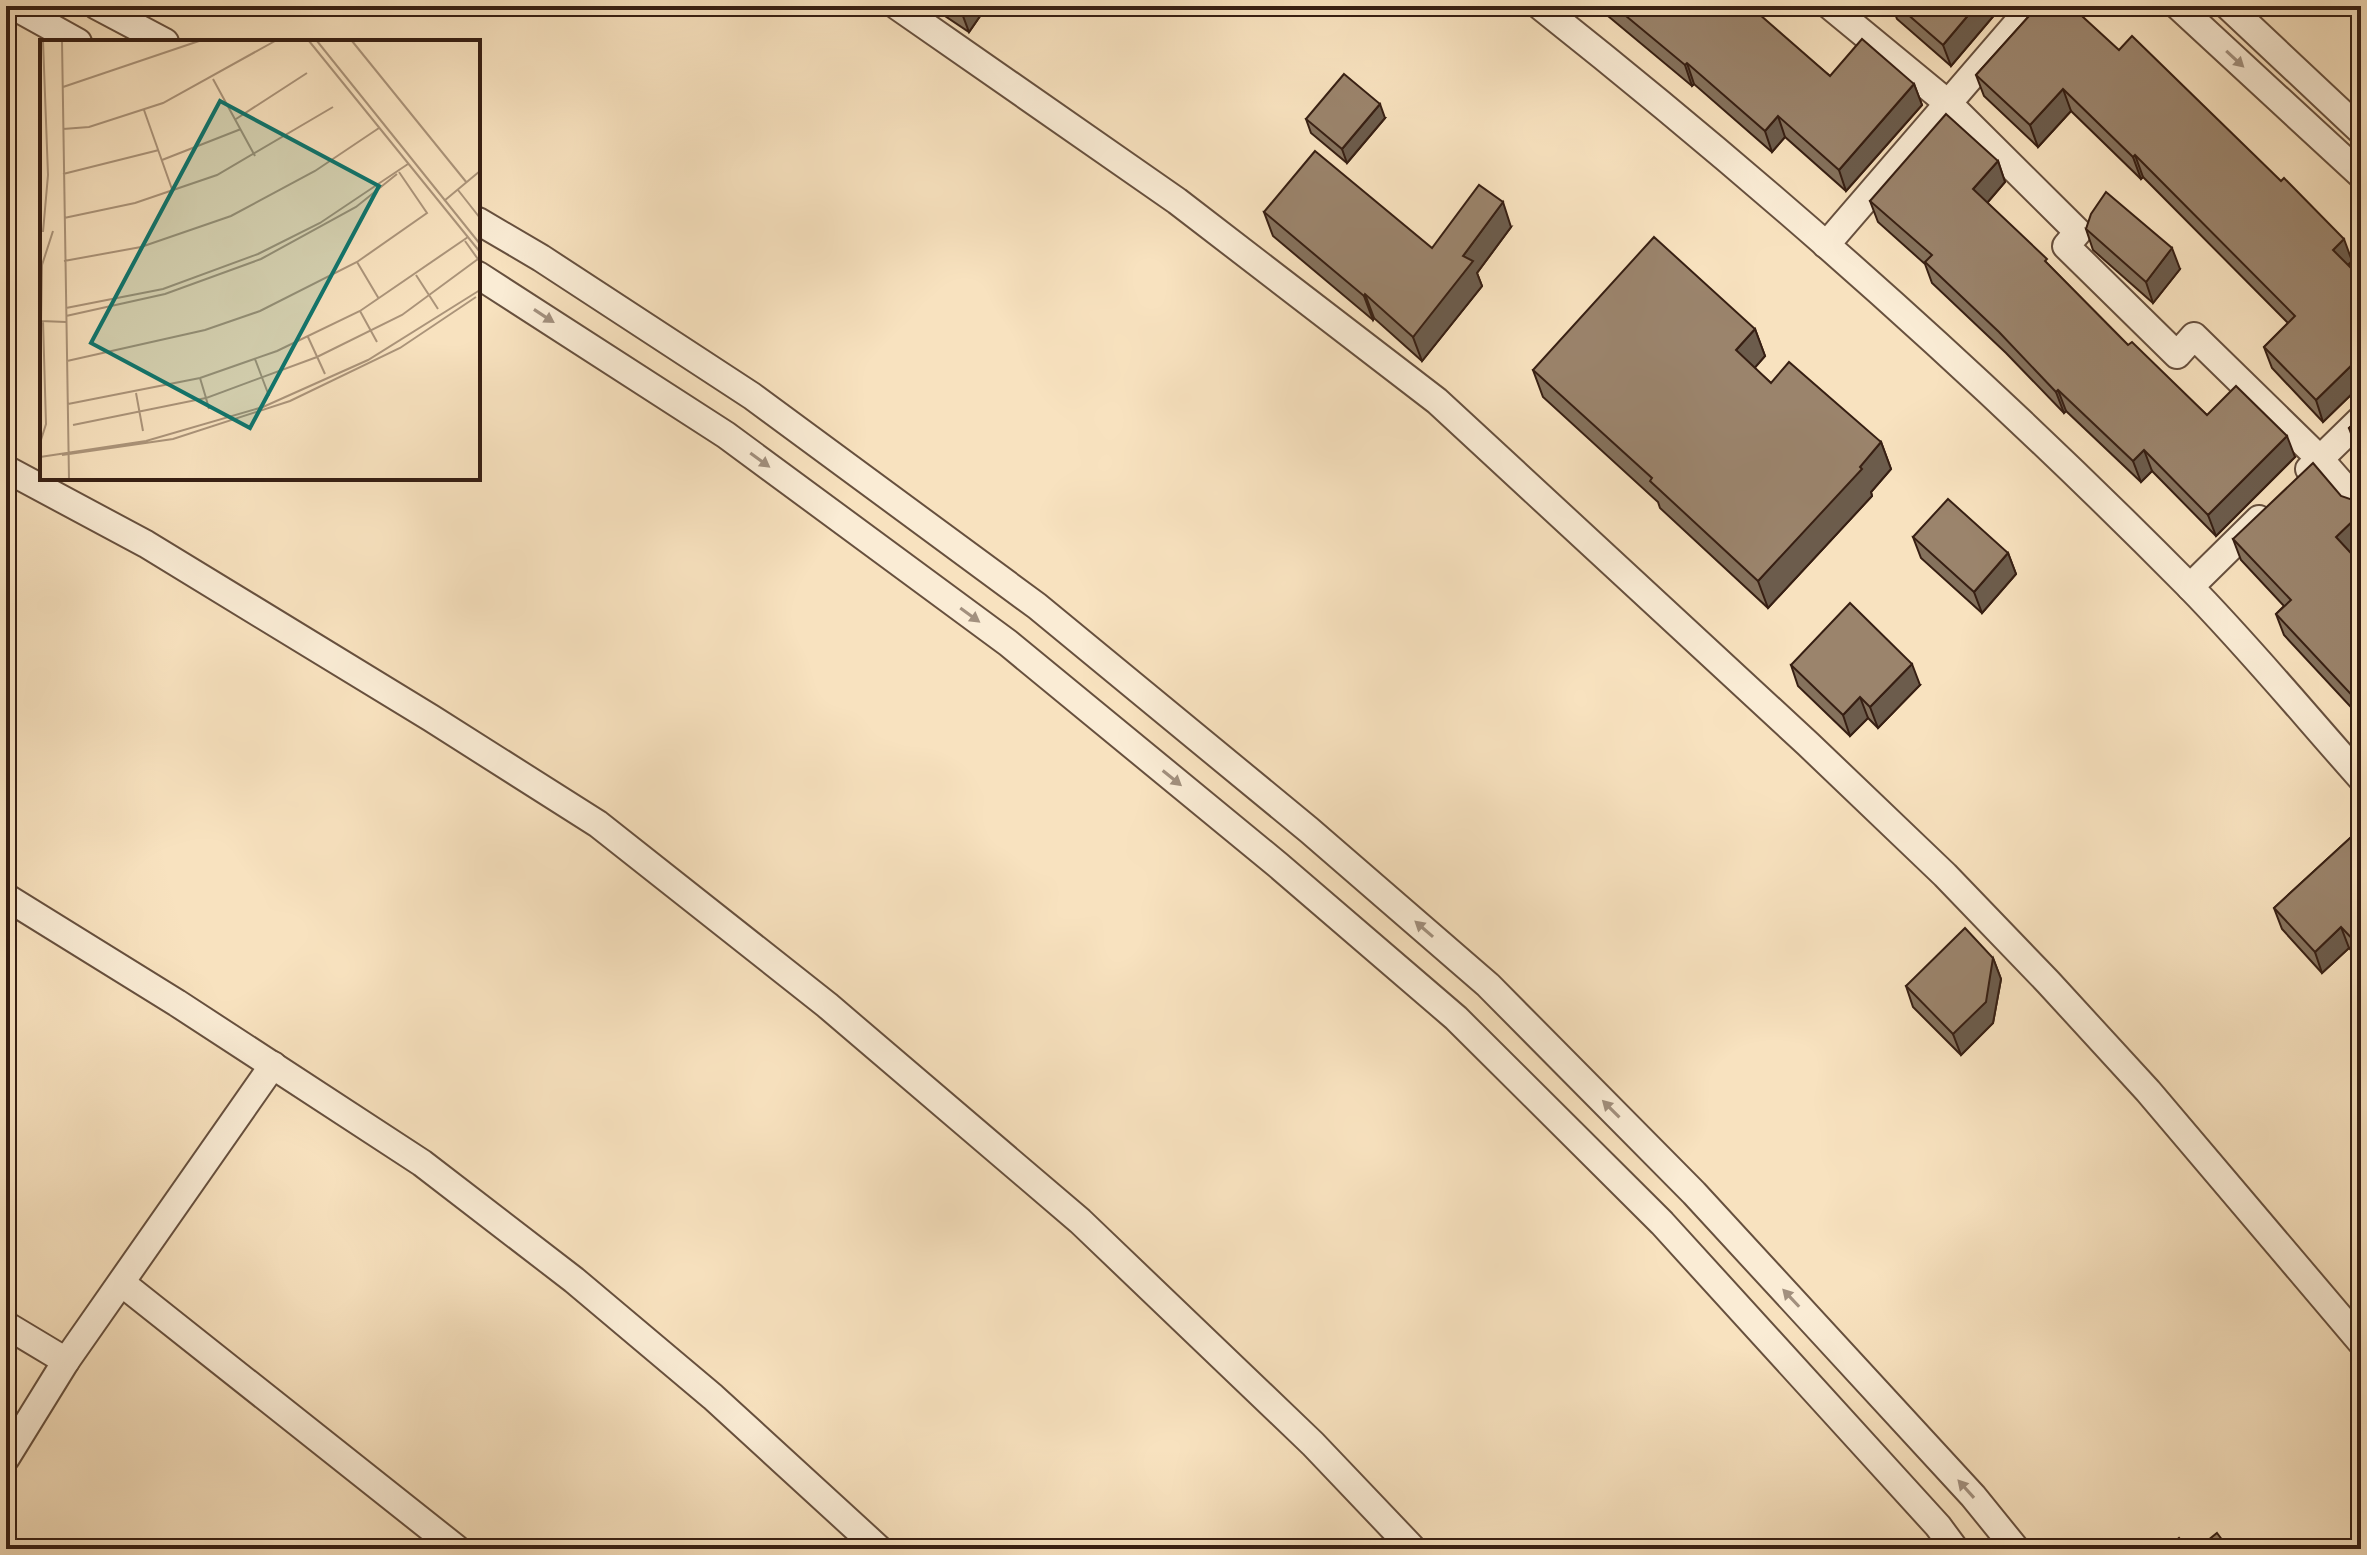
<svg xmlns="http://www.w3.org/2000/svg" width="2367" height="1555" viewBox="0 0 2367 1555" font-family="'Libre Caslon Text',serif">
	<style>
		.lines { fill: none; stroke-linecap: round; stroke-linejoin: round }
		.street-casing { stroke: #67503e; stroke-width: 30 }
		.street { stroke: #faecd5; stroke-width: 26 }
		.wall { fill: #85725d; stroke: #371f13; stroke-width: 2 }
		.shaded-wall { fill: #6c5c4c; stroke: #371f13; stroke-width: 2 }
		.building { fill: #9b846c; stroke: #371f13; stroke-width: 2 }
		.oneway { fill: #a2907e }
		.inset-road { fill: none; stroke: #ab947a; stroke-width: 2 }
		.view { fill: #0f766e; fill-opacity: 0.15; stroke: #0f766e; stroke-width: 4 }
		.inset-edge { fill: none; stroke: #371f13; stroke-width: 4 }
	</style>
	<rect width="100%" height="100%" fill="#f8e2bf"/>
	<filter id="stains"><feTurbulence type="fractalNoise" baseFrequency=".0025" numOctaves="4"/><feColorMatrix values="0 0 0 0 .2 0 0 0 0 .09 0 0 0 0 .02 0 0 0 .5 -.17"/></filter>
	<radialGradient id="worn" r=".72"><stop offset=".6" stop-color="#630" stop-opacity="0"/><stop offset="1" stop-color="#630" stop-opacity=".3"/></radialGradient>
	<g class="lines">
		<defs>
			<g id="street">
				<polyline points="13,6 78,42"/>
				<polyline points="97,6 165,42"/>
				<polyline points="897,6 1177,201 1437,401 1808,744 1945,875 2048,982 2148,1091 2361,1342"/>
				<path d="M1540 6C1767 186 1984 379 2188 585 2248 646 2304 714 2361 778"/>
				<polyline points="1830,6 1949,104 2078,232 2066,246 2177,355 2194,336 2320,459 2361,419"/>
				<polyline points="2178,6 2361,175"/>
				<polyline points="2228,6 2361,131"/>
				<polyline points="478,221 541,258 752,396 1037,606 1309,830 1488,985 1694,1193 1973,1496 2016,1549"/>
				<polyline points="1826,245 2032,6"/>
				<polyline points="478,275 726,435 1008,643 1278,865 1456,1018 1662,1223 1938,1526 1955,1549"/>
				<polyline points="6,469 146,544 431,718 598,824 827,1005 1080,1221 1313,1444 1413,1549"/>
				<polyline points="2309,469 2320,459 2361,506"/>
				<polyline points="2190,587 2259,519"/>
				<polyline points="6,897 177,1003 422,1163 574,1280 713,1397 879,1549"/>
				<polyline points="123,1284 457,1549"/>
				<polyline points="6,1325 66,1361"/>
				<polyline points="6,1458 66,1361 273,1065"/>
			</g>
		</defs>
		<!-- street casing -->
		<use href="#street" class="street-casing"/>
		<!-- street -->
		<use href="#street" class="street"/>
	</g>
	<!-- wall -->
	<g class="wall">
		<polygon points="930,6 987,6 969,32"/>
		<polygon points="1596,6 1745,6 1830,76 1914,84 1922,105 1846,191 1785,137 1772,152 1694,84 1692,86"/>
		<polygon points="1892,6 2002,6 1951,66 1897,19"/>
		<polygon points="2038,6 2352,261 2348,265 2361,278 2361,385 2323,422 2272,368 2264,347 2288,323 2143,177 2141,179 2071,111 2038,147 1984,96 1976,75"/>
		<polygon points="1385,118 1347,163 1311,133 1306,119"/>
		<polygon points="1998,161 2005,182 1987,203 2128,345 2207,415 2295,457 2216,536 2152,471 2141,482 2066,411 2064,413 2006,353 1932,283 1925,264 1878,222 1870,201"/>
		<polygon points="1264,212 1432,248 1511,227 1477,273 1482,286 1422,361 1374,318 1373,320 1273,236"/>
		<polygon points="2086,229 2180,269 2153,303 2093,250"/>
		<polygon points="1755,329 1765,356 1754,368 1771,383 1881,442 1891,469 1871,492 1872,496 1768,608 1660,508 1658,502 1543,397 1533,370"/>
		<polygon points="2361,417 2361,454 2357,450 2349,428"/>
		<polygon points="1913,537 2008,553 2016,574 1982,613 1921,558"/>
		<polygon points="2233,539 2350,552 2361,564 2361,718 2284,635 2276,614 2284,606 2241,560"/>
		<polygon points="1791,665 1920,685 1878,728 1868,718 1850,736 1798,686"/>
		<polygon points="2361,828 2361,961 2349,948 2322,973 2282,929 2274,908"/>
		<polygon points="1993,958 2001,979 1993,1023 1961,1055 1913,1007 1906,986"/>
	</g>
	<!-- shaded-wall -->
	<g class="shaded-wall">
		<polygon points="961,6 987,6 969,32 960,8"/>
		<polygon points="1976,6 2002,6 1951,66 1943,45"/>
		<polygon points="1687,63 1694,84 1692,86 1685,65"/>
		<polygon points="1914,84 1922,105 1846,191 1839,170"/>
		<polygon points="2063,89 2071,111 2038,147 2030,125"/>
		<polygon points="1380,104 1385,118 1347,163 1342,149"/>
		<polygon points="1778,116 1785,137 1772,152 1765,131"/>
		<polygon points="2135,155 2143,177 2141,179 2133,157"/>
		<polygon points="1998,161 2005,182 1981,210 1973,189"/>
		<polygon points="1503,202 1511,227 1477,273 1482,286 1422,361 1413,337 1463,256"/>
		<polygon points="2344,239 2352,261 2341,272 2333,250"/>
		<polygon points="2172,248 2180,269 2153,303 2146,282"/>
		<polygon points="1365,294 1374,318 1373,320 1364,296"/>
		<polygon points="1755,329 1765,356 1746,378 1736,350"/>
		<polygon points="2361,356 2361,385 2323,422 2316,400"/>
		<polygon points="2058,390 2066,411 2064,413 2056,392"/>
		<polygon points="2287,436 2295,457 2216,536 2208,515"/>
		<polygon points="1881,442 1891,469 1871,492 1872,496 1768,608 1758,581"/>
		<polygon points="2144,450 2152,471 2141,482 2133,461"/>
		<polygon points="2361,513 2361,541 2344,558 2336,537"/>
		<polygon points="2008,553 2016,574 1982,613 1974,592"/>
		<polygon points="1912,664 1920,685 1878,728 1870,707"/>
		<polygon points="1860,697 1868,718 1850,736 1843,715"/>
		<polygon points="2341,927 2349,948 2322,973 2315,952"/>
		<polygon points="1993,958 2001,979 1993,1023 1961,1055 1953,1034"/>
	</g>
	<!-- building -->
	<g class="building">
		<polygon points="1614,6 1745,6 1749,10 1751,7 1830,76 1862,39 1914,84 1839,170 1778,116 1765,131 1687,63 1685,65"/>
		<polygon points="1898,6 1976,6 1943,45"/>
		<polygon points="2038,6 2071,6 2119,50 2132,36 2281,181 2284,178 2344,239 2333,250 2361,278 2361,356 2316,400 2264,347 2295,316 2135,155 2133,157 2063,89 2030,125 1976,75"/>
		<polygon points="1344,74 1380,104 1342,149 1306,119"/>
		<polygon points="1946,114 1998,161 1973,189 2047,259 2045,261 2128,345 2132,342 2207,415 2236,386 2287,436 2208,515 2144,450 2133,461 2058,390 2056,392 1999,332 1925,262 1932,255 1870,201"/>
		<polygon points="1315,151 1432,248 1479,185 1503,202 1463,256 1473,261 1413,337 1365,294 1364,296 1264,212"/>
		<polygon points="2106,192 2172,248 2146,282 2086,229 2091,214"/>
		<polygon points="1654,237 1755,329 1736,350 1771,383 1789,362 1881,442 1860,467 1862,469 1758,581 1650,481 1652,478 1533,370"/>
		<polygon points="2361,417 2361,441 2349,428"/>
		<polygon points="2313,463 2341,496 2356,501 2361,506 2361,513 2336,537 2361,564 2361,705 2276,614 2291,600 2233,539"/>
		<polygon points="1948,499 2008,553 1974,592 1913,537"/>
		<polygon points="1850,603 1912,664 1870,707 1860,697 1843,715 1791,665"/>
		<polygon points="2361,828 2361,948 2341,927 2315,952 2274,908"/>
		<polygon points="1965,928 1993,958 1986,1002 1953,1034 1906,986"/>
		<polygon points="2217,1533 2229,1549 2197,1549"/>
		<polygon points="2179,1538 2188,1549 2166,1549"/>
	</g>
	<!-- one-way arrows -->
	<defs><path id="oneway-solid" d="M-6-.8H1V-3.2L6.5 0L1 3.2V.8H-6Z" transform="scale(2)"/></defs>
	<g class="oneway">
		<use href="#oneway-solid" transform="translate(2235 59) rotate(43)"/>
		<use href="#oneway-solid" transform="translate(544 316) rotate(33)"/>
		<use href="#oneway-solid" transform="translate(760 460) rotate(36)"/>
		<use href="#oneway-solid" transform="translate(970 615) rotate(36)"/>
		<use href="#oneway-solid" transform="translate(1172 778) rotate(39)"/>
		<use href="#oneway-solid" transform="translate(1424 929) rotate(-139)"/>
		<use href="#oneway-solid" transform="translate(1611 1109) rotate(-135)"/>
		<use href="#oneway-solid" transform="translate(1791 1298) rotate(-133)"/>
		<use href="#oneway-solid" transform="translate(1966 1489) rotate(-132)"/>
	</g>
	<!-- overview -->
	<g transform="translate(40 40)">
		<rect width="440" height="440" fill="#f8e2bf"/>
		<path class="inset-road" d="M22 1 29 439M269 1 440 212M277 1 440 204M312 1 427 143M173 39 215 116M23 47 159 1M104 70 133 152M196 79 267 33M23 89 49 87 123 63 235 1M122 120 201 89M23 134 119 110M418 150 440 178M404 161 440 131M24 178 95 163 177 135 293 67M3 192 8 135 3 1M425 201 440 222M24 221 101 207 191 176 275 131 339 88M317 222 339 259M376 235 398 269M26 268 123 249 218 214 280 183 368 124M320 271 337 302M26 276 125 254 221 219 316 167 357 134M1 281 2 225 13 191M1 281 26 282M268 297 285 334M215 319 229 356M27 321 165 290 220 271 317 222 387 173 359 132M96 353 103 391M28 364 160 338 237 311 320 271 428 197M169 369 166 358 277 317 362 275 438 219M33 385 166 358 160 338M0 403 6 384 3 281M22 415 133 399 250 361 360 308 436 257M0 417 106 401 223 367 328 320 440 250"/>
		<path class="view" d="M180 61 339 146 210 388 51 303Z"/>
		<rect width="440" height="440" class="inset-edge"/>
	</g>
	<!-- margin -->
	<rect width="2367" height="1555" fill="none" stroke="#f8e2bf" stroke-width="32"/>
	<rect x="8" y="8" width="2351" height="1539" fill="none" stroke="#371f13" stroke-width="4"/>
	<rect x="16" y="16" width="2335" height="1523" fill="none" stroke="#371f13" stroke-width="2"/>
	<rect width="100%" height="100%" filter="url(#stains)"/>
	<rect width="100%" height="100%" fill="url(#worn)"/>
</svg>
